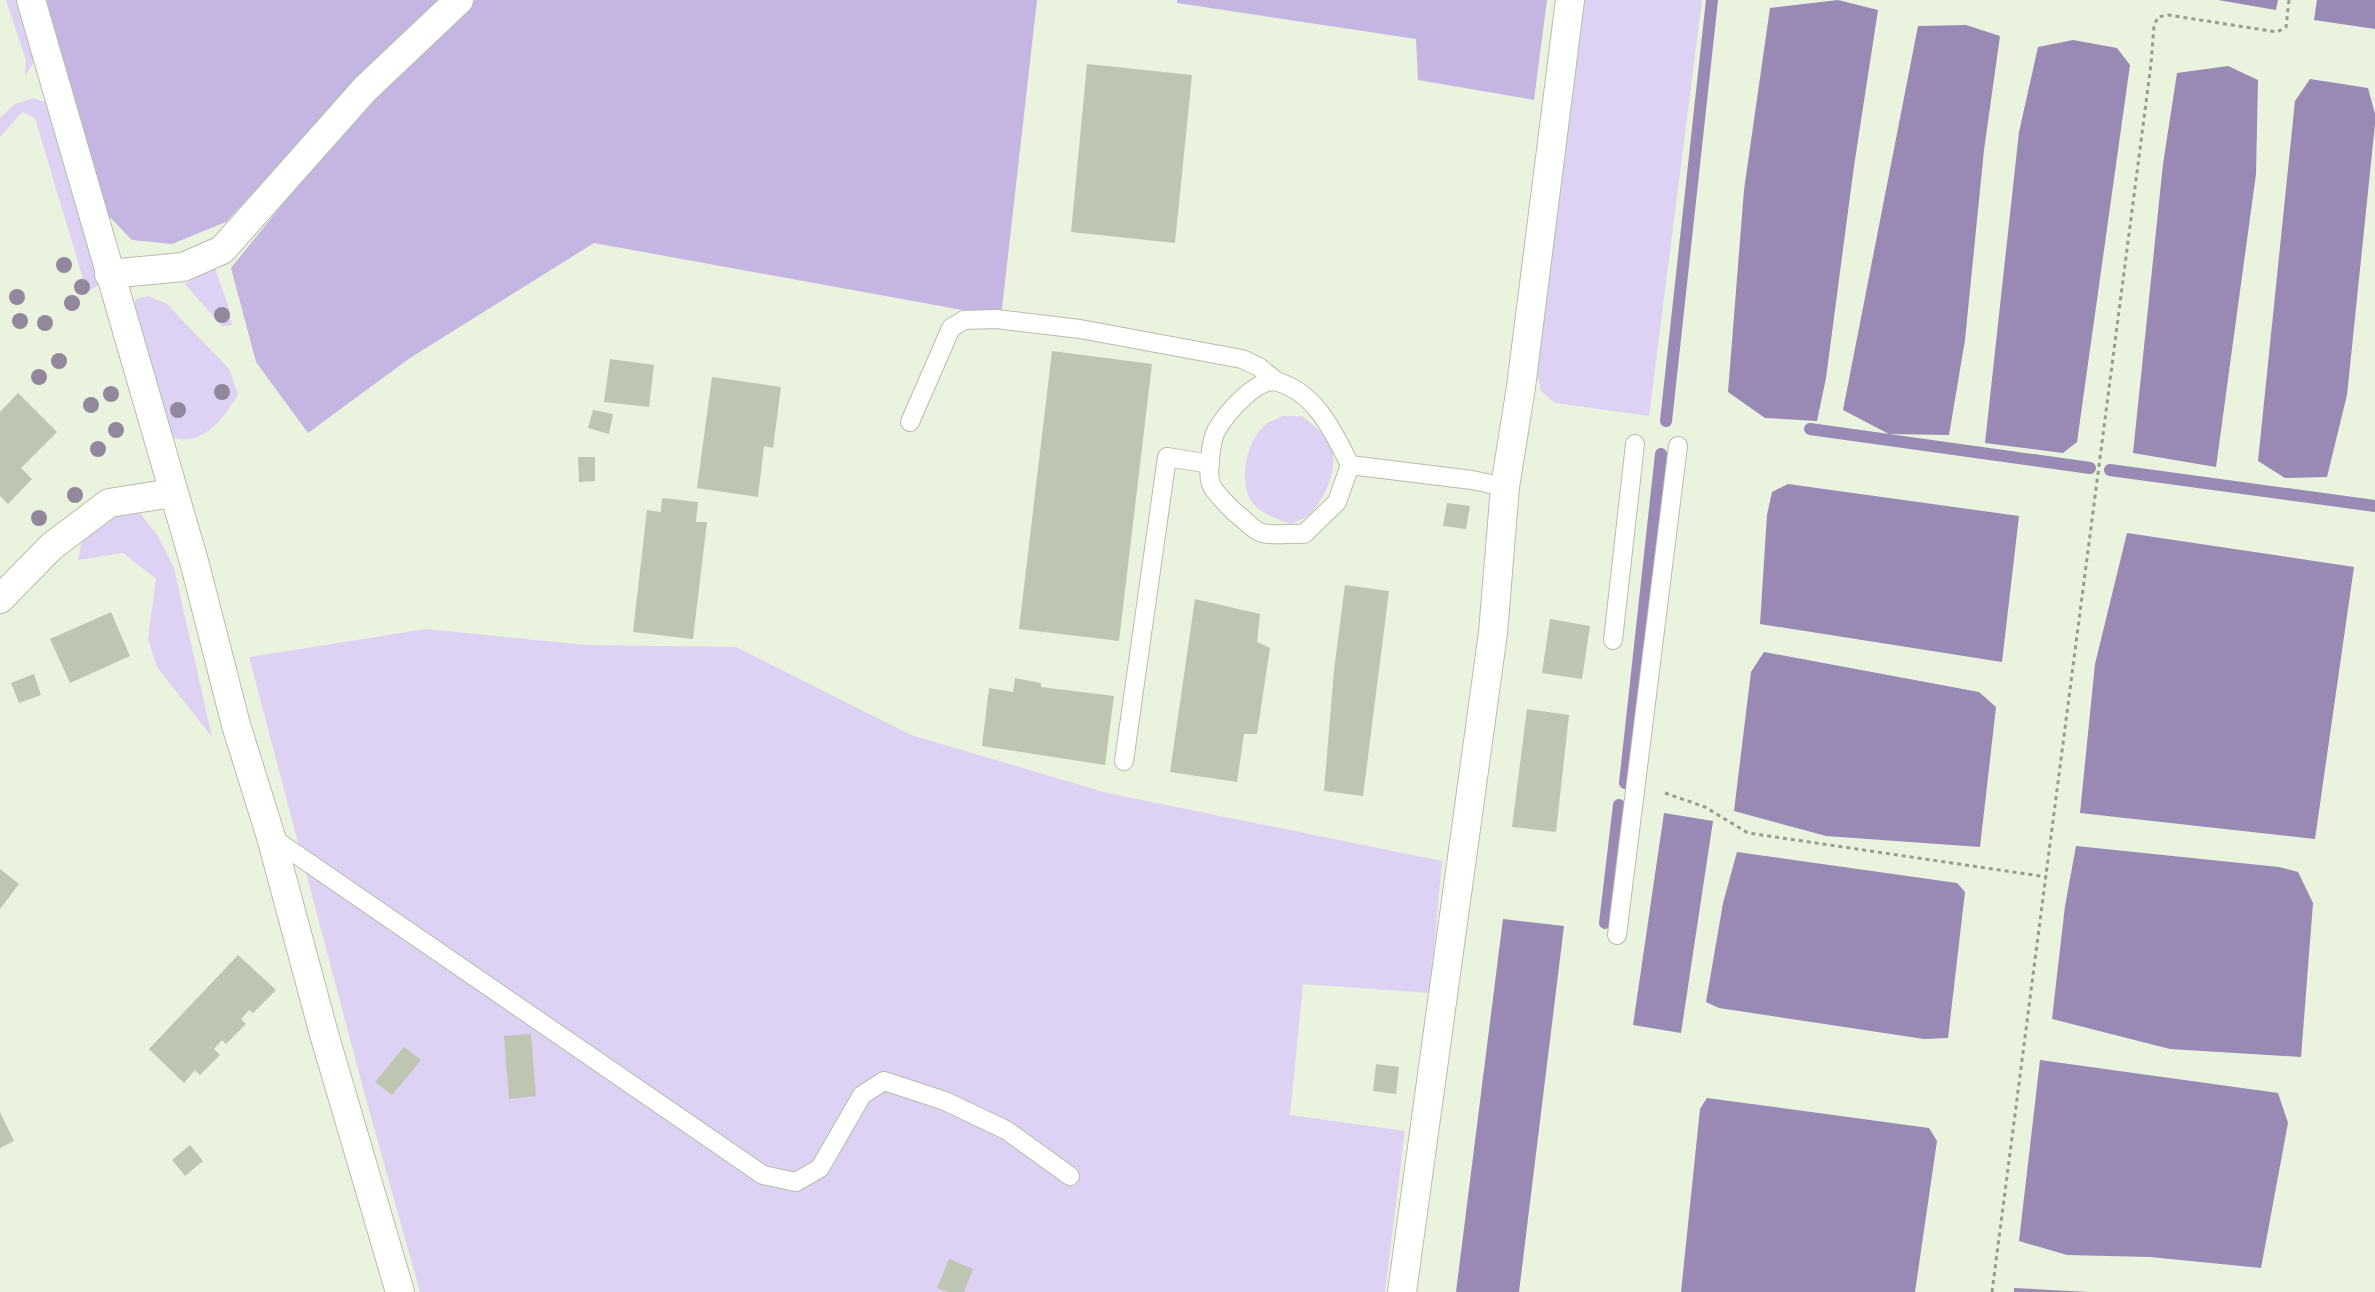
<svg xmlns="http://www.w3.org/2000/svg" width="2375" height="1292" viewBox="0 0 2375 1292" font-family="Overpass,sans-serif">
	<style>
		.green { fill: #ddd1f4 }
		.forest { fill: #c5b5e3 }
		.water { fill: #9989b5 }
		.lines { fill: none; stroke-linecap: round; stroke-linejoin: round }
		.stream { stroke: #9989b5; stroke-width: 12 }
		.building { fill: #bec6b2 }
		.lane-casing { stroke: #b6beaa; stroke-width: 20 }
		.street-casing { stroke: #b6beaa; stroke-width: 30 }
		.secondary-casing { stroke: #b6beaa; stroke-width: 30 }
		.path { stroke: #979d8e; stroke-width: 3; stroke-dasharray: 4 4; stroke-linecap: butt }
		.lane { stroke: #fff; stroke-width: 18 }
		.street { stroke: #fff; stroke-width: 28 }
		.secondary { stroke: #fff; stroke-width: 28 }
		.tree { fill: #91889e }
	</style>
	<rect width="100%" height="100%" fill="#eaf3de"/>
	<!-- green -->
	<g class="green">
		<polygon points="6,0 22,0 35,61 25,75 26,60"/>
		<polygon points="1578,0 1702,0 1649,416 1555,403 1541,391 1537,373"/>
		<polygon points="34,98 47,103 102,283 87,292 35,118 22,112 0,137 0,118 15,104"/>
		<polygon points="214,265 228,305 232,325 222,326 185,284"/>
		<path d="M148 296 167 304 229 369 238 394C223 420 201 449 168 436L132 310 136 299Z"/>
		<path d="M1283 416H1302C1312 424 1326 435 1331 447 1339 467 1325 498 1311 513 1307 518 1297 521 1291 524 1276 519 1256 512 1249 497 1239 474 1248 436 1269 422 1273 420 1279 418 1283 416Z"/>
		<polygon points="135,507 158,536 174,568 212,737 157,667 148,639 156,579 123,553 78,560 82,540 116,514"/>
		<polygon points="426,629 585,645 736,647 911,735 1107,793 1442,861 1430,993 1303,984 1290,1115 1405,1131 1385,1292 420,1292 364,1092 249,657"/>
	</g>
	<!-- forest -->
	<g class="forest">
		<polygon points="44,0 443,0 346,92 226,222 172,244 132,240 98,205"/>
		<polygon points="475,0 1037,0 1001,317 594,243 410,358 308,433 256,362 231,268 347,124"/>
		<polygon points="1177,0 1547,0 1534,100 1418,80 1416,39 1177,3"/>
	</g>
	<!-- water -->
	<g class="water">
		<polygon points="1838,0 1878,10 1854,166 1826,378 1817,421 1765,418 1728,392 1744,190 1770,8"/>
		<polygon points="2218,0 2278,0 2276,10"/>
		<polygon points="2317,0 2375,0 2375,29 2314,20"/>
		<polygon points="1966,25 2000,36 1984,150 1965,340 1949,435 1889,434 1843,410 1918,26"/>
		<polygon points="2073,40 2117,48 2130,65 2077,442 2063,453 1985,443 2019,132 2038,47"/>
		<polygon points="2228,66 2258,80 2256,174 2216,467 2133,453 2163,164 2177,73"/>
		<polygon points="2310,79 2368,88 2375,114 2375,124 2347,395 2327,477 2285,478 2258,461 2295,101"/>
		<polygon points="1788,484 2019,516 2002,662 1760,624 1767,515 1772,492"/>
		<polygon points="2127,533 2354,567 2315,839 2080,813 2095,664"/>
		<polygon points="1764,652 1979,692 1996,707 1980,847 1826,836 1734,811 1751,672"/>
		<polygon points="1664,813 1713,821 1681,1033 1633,1025"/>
		<polygon points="2076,846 2279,867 2298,872 2313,903 2301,1057 2170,1049 2052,1019 2065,906"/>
		<polygon points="1737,852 1957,883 1965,892 1948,1038 1924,1039 1719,1008 1706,1002 1723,903"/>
		<polygon points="1503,919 1564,926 1519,1292 1456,1292"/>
		<polygon points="2040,1060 2278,1093 2288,1123 2261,1268 2150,1257 2067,1255 2019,1241"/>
		<polygon points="1707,1098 1929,1128 1937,1141 1915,1292 1681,1292 1700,1109"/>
		<polygon points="2014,1288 2088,1292 2014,1292"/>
	</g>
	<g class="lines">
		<!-- stream -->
		<g class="stream">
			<polyline points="1666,421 1712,0"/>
			<polyline points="1810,429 2090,468"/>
			<polyline points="2110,470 2375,506"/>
			<polyline points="1625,783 1661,454"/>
			<polyline points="1605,923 1619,805"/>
		</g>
	</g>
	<!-- building -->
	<g class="building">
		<polygon points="1087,64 1192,75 1175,243 1071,232"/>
		<polygon points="1052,351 1152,364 1119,641 1019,629"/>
		<polygon points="610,359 654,365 649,407 604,402"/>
		<polygon points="712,377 781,387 773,448 764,446 758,497 697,488"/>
		<polygon points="18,393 57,432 21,468 32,479 8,504 0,496 0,412"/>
		<polygon points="593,410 613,414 609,434 588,428"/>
		<polygon points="578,457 595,457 595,481 579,482"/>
		<polygon points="662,498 698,502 696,522 707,522 693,639 633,632 647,510 661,512"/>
		<polygon points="1447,503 1470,506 1466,529 1443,526"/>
		<polygon points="1345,585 1389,591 1363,796 1324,791 1334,670"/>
		<polygon points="1195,599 1260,614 1257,642 1270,648 1257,734 1244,734 1237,782 1170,772"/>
		<polygon points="111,612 130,656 70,683 50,639"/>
		<polygon points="1550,619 1590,626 1582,679 1542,673"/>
		<polygon points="34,674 41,695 19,703 11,683"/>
		<polygon points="1015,678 1041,683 1041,687 1114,696 1105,765 982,746 989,688 1013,692"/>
		<polygon points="1527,709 1569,715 1556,832 1512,827"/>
		<polygon points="0,869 19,884 0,909"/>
		<polygon points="238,955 276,990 253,1013 249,1010 241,1019 246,1024 226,1044 222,1040 214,1049 220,1055 200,1075 195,1070 184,1083 149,1049"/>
		<polygon points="531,1034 536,1096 509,1099 504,1036"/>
		<polygon points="404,1047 421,1060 392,1095 375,1082"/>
		<polygon points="1376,1064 1399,1067 1396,1094 1373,1091"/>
		<polygon points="0,1112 14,1141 0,1148"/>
		<polygon points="190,1145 203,1161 185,1176 172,1160"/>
		<polygon points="949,1259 973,1269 964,1292 948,1292 937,1288"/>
	</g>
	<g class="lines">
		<defs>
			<g id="lane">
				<polyline points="910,422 951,328 964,320 996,319 1080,329 1242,359 1259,367 1276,381"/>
				<path d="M1350 465C1334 433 1316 393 1278 382 1257 376 1225 415 1216 431 1211 441 1207 473 1211 484 1213 491 1232 510 1238 515 1245 520 1254 531 1262 533 1275 536 1291 533 1304 534L1337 502 1350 465 1472 480 1505 487"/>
				<polyline points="1613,640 1635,444"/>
				<polyline points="1124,761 1167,457 1210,464"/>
				<polyline points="271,837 763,1175 796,1182 820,1168 862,1095 884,1081 945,1101 1006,1130 1070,1176"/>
				<polyline points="1617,935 1678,446"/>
			</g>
			<g id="street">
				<polyline points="31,0 195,565 236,725 271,837 324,1034 400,1292"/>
				<polyline points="109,274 183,267 222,250 365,89 459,0"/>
				<polyline points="0,599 52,546 109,503 172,493"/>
			</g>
			<polyline id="secondary" points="1402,1292 1493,633 1505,487 1521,387 1570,0"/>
		</defs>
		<!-- lane casing -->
		<use href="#lane" class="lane-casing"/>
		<!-- street casing -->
		<use href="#street" class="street-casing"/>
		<!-- secondary casing -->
		<use href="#secondary" class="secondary-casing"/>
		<!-- path -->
		<g class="path">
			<polyline points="1665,793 1705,807 1748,833 2047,877"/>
			<polyline points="1992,1292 2151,64 2154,26 2158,17 2168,15 2277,32 2286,27 2289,0"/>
		</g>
		<!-- lane -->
		<use href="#lane" class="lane"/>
		<!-- street -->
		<use href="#street" class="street"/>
		<!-- secondary -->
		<use href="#secondary" class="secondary"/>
	</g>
	<!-- trees -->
	<g class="tree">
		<circle cx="64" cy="265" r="8"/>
		<circle cx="82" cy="287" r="8"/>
		<circle cx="17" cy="297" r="8"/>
		<circle cx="72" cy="303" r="8"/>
		<circle cx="222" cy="315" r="8"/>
		<circle cx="20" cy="321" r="8"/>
		<circle cx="45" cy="323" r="8"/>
		<circle cx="59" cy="361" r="8"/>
		<circle cx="39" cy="377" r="8"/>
		<circle cx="222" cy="392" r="8"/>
		<circle cx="111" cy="394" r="8"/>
		<circle cx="91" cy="405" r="8"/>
		<circle cx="178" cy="410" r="8"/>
		<circle cx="116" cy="430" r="8"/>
		<circle cx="98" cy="449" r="8"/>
		<circle cx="75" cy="495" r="8"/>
		<circle cx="39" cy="518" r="8"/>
	</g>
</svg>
